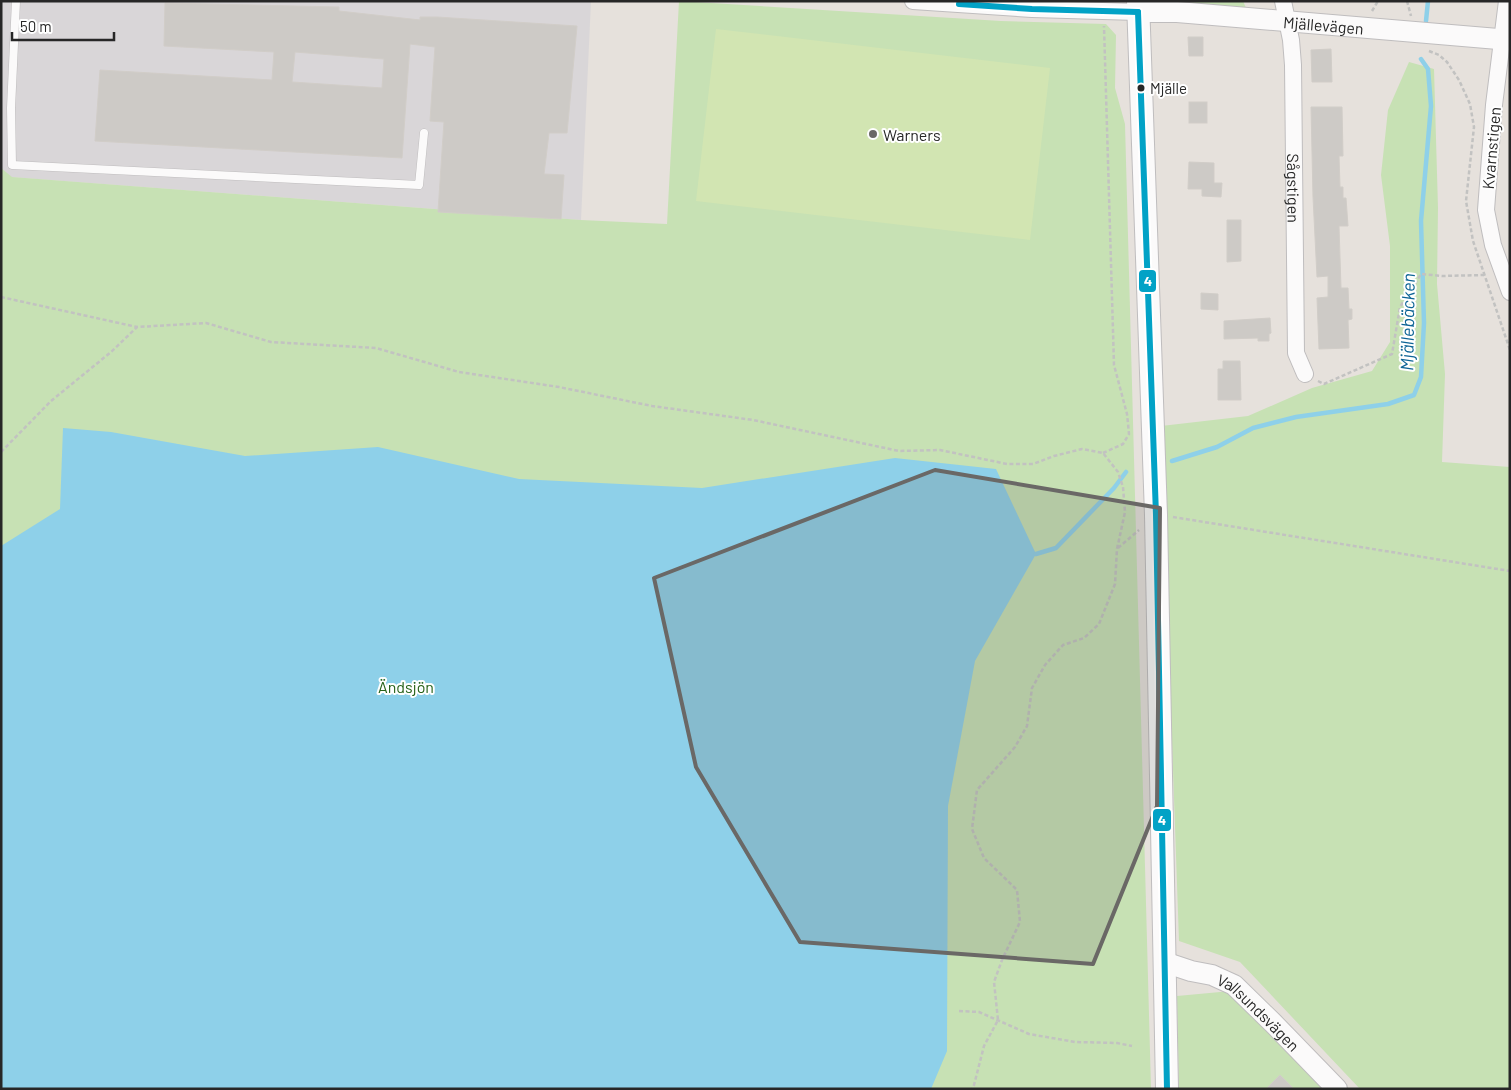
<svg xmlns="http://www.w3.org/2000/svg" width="1511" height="1090" viewBox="0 0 1511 1090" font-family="Barlow,sans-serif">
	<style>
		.industrial { fill: #d9d6d8 }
		.green { fill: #c7e1b4 }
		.pitch { fill: #d2e5b2 }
		.water { fill: #8ed0e9 }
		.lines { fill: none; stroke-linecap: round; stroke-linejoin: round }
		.stream { stroke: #8ed0e9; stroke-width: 4.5 }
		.building { fill: #cdcac6; stroke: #d1cdc8; fill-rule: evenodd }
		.service-casing { stroke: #bfbdbe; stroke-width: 9 }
		.minor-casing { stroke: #bfbdbe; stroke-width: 18 }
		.tertiary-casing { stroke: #bfbdbe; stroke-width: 22 }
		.secondary-casing { stroke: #bfbdbe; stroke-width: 24 }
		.path { stroke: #c2c2c1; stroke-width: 2.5; stroke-dasharray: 4 2.5; stroke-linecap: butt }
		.service { stroke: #fbfafa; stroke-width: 8 }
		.minor { stroke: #fbfafa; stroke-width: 16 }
		.tertiary { stroke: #fbfafa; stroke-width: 20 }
		.secondary { stroke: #fbfafa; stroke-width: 22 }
		.bus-1-casing { stroke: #fff; stroke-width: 10 }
		.bus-1 { stroke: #02a2c6; stroke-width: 6 }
		.marked { fill: #6a6866; fill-opacity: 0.2; stroke: #6a6866; stroke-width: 4; stroke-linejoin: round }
		.bus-dot { fill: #272727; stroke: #fff; stroke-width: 2 }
		.poi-dot { fill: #6a6866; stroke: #fff; stroke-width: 2 }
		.labels { text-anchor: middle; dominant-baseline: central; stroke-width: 4; stroke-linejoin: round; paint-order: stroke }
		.bus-label { font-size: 15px; fill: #272727; stroke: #fff; text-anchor: start }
		.street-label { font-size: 16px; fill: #272727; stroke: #fff }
		.poi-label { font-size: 16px; fill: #272727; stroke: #fff; text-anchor: start }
		.park-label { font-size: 16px; fill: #276219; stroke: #fff }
		.water-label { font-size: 18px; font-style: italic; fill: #0d6495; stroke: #fff }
		.line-badge { stroke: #fff; stroke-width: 2 }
		.badge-label { font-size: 14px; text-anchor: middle; font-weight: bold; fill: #fff }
	</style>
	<rect width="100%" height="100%" fill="#e6e1dc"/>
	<!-- industrial -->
	<polygon class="industrial" points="1,1 591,1 581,220 11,177 1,168"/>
	<!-- green -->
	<g class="green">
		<polygon points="679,1 1001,21 1106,24 1116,35 1115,88 1125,124 1151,1089 1,1089 1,168 12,177 581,220 667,224"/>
		<polygon points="1192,1 1243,1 1246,8 1191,4"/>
		<polygon points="1409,62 1434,69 1438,208 1437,284 1445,374 1442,462 1510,467 1510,1089 1360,1089 1240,962 1179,941 1161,426 1248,416 1312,388 1372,371 1390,342 1390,246 1381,175 1388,110"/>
		<polygon points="1231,991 1324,1089 1179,1089 1177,996"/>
	</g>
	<!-- pitch -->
	<polygon class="pitch" points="716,29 1050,68 1030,240 696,201"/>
	<!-- water -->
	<polygon class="water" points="63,428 111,432 245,456 378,447 519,479 702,488 895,458 996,469 1036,554 975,661 948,806 947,1051 931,1089 1,1089 1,546 60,509"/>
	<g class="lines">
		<!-- stream -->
		<g class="stream">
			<polyline points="1426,21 1428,1"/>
			<polyline points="1172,461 1217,447 1253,428 1296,417 1388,404 1414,395 1421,377 1424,323 1421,221 1431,106 1428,69 1421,59"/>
			<polyline points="1036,554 1056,548 1114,488 1126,472"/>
		</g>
	</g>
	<!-- building -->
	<g class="building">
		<path d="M165 3 339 7V11L420 20V17H437L577 26 567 133H549L544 174 564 175 561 219 438 212 444 122 430 121 435 47 410 44 402 158 95 141 100 70 272 80 274 52 164 46ZM295 52 384 59 382 88 292 82Z"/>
		<polygon points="1188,37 1203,37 1203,56 1189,56"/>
		<polygon points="1331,49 1332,82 1312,82 1311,50"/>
		<rect x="1189" y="102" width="18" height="21"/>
		<polygon points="1311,107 1342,107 1343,156 1339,156 1340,187 1343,187 1343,198 1346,198 1348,226 1339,226 1341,288 1348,288 1349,309 1352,309 1352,319 1348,320 1349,348 1319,349 1317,298 1328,297 1328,276 1317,277 1313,197"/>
		<polygon points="1189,162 1214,163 1214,183 1222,183 1221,197 1202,196 1202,189 1188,189"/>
		<polygon points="1227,220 1241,220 1241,261 1227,262"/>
		<polygon points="1201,293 1218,294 1218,310 1201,309"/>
		<polygon points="1270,318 1271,333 1269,334 1269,341 1258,341 1258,338 1224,339 1224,321"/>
		<polygon points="1223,361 1240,361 1241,400 1218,400 1218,369 1223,369"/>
		<polygon points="1280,1075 1294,1089 1266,1089"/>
	</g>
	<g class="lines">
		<defs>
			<polyline id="service" points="16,1 11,108 12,165 419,185 424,133"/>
			<g id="minor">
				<polyline points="913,1 1032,9 1138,12"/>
				<path id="s1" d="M1283 1 1291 40 1293 65 1296 353 1305 374"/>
				<polyline points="1507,1 1494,105 1486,210 1493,245 1510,292"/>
			</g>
			<g id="tertiary">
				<path id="s2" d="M1138 12H1177L1510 40"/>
				<path id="s3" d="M1164 962 1191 971 1212 975 1234 985 1273 1023 1337 1089"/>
			</g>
			<polyline id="secondary" points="1138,1 1156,515 1167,1089"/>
		</defs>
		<!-- service casing -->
		<use href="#service" class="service-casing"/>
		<!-- minor casing -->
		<use href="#minor" class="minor-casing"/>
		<!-- tertiary casing -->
		<use href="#tertiary" class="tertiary-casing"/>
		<!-- secondary casing -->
		<use href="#secondary" class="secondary-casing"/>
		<!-- path -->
		<g class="path">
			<polyline points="1407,1 1411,16"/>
			<polyline points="1372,11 1378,1"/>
			<polyline points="1429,51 1439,55 1447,62 1459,80 1470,104 1474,127 1466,201 1473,241 1510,350"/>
			<polyline points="1,297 137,327"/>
			<polyline points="1318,381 1324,384 1392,354 1400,307 1421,274 1442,276 1484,275"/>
			<polyline points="1,452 51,401 111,352 137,327 206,323 271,342 376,348 459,372 559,387 652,406 753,420 899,451 940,450 1007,464 1033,464 1054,456 1082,449 1103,453 1118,472 1123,487 1125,512 1117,549 1115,584 1099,624 1084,638 1063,645 1045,665 1032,688 1027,726 1015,747 977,790 972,829 984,858 1017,890 1020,922 1002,960 994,982 998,1020 984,1046 974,1085 972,1089"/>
			<polyline points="1103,453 1123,444 1129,434 1127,414 1114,365 1104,26"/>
			<polyline points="1173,517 1510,571"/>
			<polyline points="1118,548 1139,530"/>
			<polyline points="959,1011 979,1012 1029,1034 1075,1042 1117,1043 1132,1046"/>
		</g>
		<!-- service -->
		<use href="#service" class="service"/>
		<!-- minor -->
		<use href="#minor" class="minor"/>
		<!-- tertiary -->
		<use href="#tertiary" class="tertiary"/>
		<!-- secondary -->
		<use href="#secondary" class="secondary"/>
		<defs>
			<g id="bus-1">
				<polyline points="959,4 1032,9 1138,12"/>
				<polyline points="1138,12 1156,515 1167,1089"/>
			</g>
		</defs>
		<!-- bus-1 casing -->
		<use href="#bus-1" class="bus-1-casing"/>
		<!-- bus-1 -->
		<use href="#bus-1" class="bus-1"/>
	</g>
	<!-- marked area -->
	<path class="marked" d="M935 470 1160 508 1157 806 1093 964 800 942 696 767 654 578Z"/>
	<!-- markers -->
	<circle class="bus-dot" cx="1141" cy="88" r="4.5"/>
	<circle class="poi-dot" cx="873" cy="134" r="5"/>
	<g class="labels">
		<!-- bus labels -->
		<g class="bus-label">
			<text x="1150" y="88">Mjälle</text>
		</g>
		<!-- street labels -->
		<g class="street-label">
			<text stroke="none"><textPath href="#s2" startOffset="186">Mjällevägen</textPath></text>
			<text transform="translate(1491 148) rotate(-85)">Kvarnstigen</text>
			<text stroke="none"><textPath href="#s1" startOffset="188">Sågstigen</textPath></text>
			<text stroke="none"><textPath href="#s3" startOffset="110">Vallsundsvägen</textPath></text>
		</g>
		<!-- poi labels -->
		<g class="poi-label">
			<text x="883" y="134">Warners</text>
		</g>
		<!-- park labels -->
		<g class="park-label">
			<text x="406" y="686">Ändsjön</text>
		</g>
		<!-- water labels -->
		<g class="water-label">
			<text transform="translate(1407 322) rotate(-89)">Mjällebäcken</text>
		</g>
	</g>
	<g class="line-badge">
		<rect x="1138" y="269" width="19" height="24" rx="5" fill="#02a2c6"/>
		<rect x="1152" y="808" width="20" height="24" rx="5" fill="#02a2c6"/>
	</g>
	<g class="badge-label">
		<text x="1148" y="286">4</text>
		<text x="1162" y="825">4</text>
	</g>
	<!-- border -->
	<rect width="1511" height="1090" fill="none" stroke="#272727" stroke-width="5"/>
	<!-- scale -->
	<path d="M12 32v8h102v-8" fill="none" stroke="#272727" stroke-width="2.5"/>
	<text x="20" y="32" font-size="15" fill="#272727" stroke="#ffffff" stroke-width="4" paint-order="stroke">50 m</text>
</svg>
